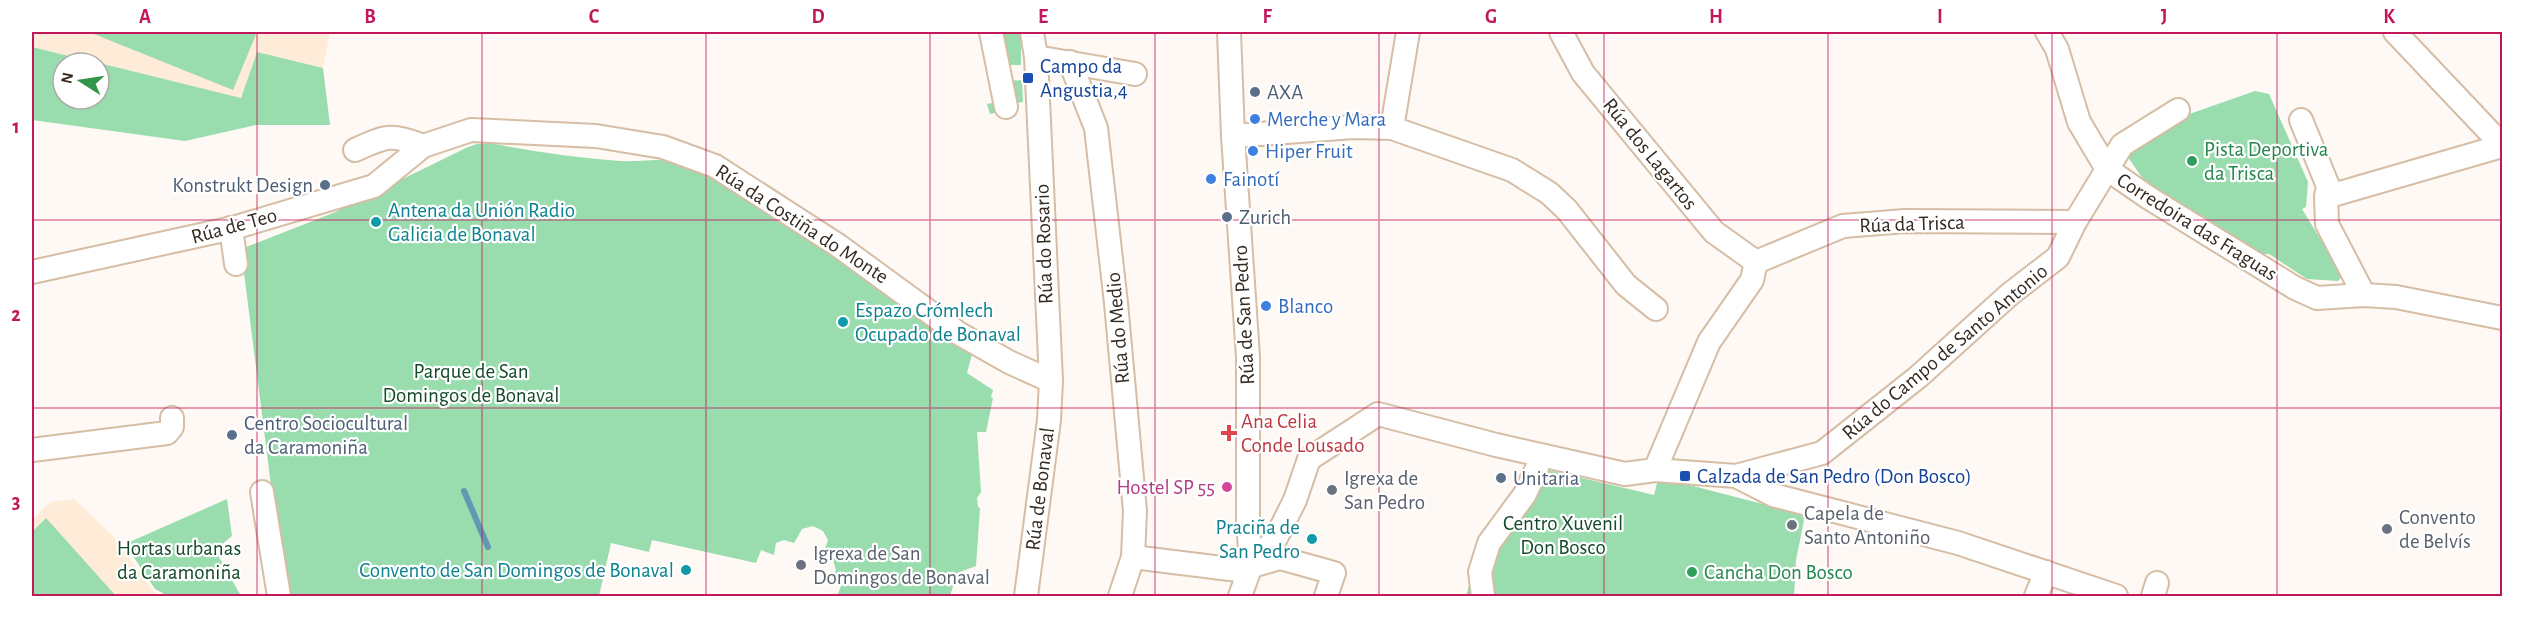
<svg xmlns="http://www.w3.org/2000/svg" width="2534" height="628" viewBox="0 0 2534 628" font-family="'Alegreya Sans',sans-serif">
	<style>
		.built { fill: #feebd8 }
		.green { fill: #99dcae }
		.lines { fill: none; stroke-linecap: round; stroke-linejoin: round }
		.stream { stroke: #5f9ab2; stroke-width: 6 }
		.minor-casing { stroke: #d6bda5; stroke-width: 26 }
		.minor { stroke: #fff; stroke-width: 22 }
		.grid { fill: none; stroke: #c2185b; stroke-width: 1.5; stroke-opacity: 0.55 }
		.transit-dot { fill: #1a4fb4; stroke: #fff; stroke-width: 2 }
		.service-dot { fill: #5c6f8a; stroke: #fff; stroke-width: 2 }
		.shop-dot { fill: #3f7fe0; stroke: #fff; stroke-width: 2 }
		.leisure-dot { fill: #2e9e5b; stroke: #fff; stroke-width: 2 }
		.culture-dot { fill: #0f9aa8; stroke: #fff; stroke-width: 2 }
		.health-dot { fill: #e0444e; stroke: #fff; stroke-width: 2 }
		.hotel-dot { fill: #d1479c; stroke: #fff; stroke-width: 2 }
		.worship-dot { fill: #6b7280; stroke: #fff; stroke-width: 2 }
		.labels { text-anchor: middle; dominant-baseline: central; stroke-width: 4.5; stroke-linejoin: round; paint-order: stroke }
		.transit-label { font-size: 21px; fill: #164399; stroke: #fff; text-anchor: start }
		.service-label { font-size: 21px; fill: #4e5e75; stroke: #fff; text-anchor: start }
		.shop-label { font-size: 21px; fill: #366cbe; stroke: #fff; text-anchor: start }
		.leisure-label { font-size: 21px; fill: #27864d; stroke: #fff; text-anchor: start }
		.street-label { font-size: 21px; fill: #342a20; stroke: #fff }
		.culture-label { font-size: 21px; fill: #0d838f; stroke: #fff; text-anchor: start }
		.park-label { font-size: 21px; fill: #154b2b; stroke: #fff }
		.health-label { font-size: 21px; fill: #be3a42; stroke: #fff; text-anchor: start }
		.worship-label { font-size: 21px; fill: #5b616d; stroke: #fff; text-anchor: start }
		.hotel-label { font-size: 21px; fill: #b23c85; stroke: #fff; text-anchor: end }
		.neatline { fill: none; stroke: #c2185b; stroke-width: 2 }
		.grid-label { font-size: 20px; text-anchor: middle; font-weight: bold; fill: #c2185b }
	</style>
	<rect width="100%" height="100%" fill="#fef9f4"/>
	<!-- built -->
	<g class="built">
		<polygon points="32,32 330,32 323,68 257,52 241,98 32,48"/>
		<polygon points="74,499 113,536 157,596 32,596 32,520 51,502"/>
	</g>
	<!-- green -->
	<g class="green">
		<polygon points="89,32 257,32 233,90"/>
		<polygon points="979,32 1021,32 1021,65 1006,65 1007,81 1022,80 1023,102 1002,105 1003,111 990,114 987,104 997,102 983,43"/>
		<polygon points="32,47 97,63 63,63 63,99 99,99 99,63 241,98 257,52 323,68 330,125 256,125 185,141 32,120"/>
		<polygon points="2255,91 2269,94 2308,182 2306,207 2302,209 2338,268 2342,277 2338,281 2307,279 2269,254 2261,254 2148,186 2125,153 2178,118"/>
		<path d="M490 143C533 152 576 158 620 161 644 162 667 157 690 162L901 300 972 354 967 373 993 390 991 397 993 398 986 432H977L981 492 977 498 978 507 980 508 976 566 957 573 950 596H837L841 586 831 581 836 570 833 560 822 558 828 540 823 531 813 526 802 529 794 543 784 540 776 543 774 555 761 550 756 563 652 540 649 552 611 543 599 596H285L241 249 333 213 468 147 477 144Z"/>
		<polygon points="1531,466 1654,495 1658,479 1670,480 1805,515 1796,560 1794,596 1466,596 1481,542"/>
		<polygon points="227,499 232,536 215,550 241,596 168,596 155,589 125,544"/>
		<polygon points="46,518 116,596 32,596 32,532"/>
	</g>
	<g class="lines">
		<!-- stream -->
		<polyline class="stream" points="464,491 488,547"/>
		<defs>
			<g id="minor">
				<polyline points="991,32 1006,107"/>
				<polyline points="1229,32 1233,136 1248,357 1248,519 1251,566 1240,596"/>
				<polyline points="1561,32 1583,73 1714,232 1756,262"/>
				<polyline points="2047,32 2057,49 2079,122 2107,169 2149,198 2295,288 2317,298 2364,295 2396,297 2502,318"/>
				<polyline points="2395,32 2502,145"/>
				<polyline points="1036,57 1135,74"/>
				<polyline points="1070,62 1096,128 1116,303 1135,511 1133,557 1120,596"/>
				<polyline points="2301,120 2328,186 2326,197 2327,224 2364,295"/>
				<polyline points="1392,128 1408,32"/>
				<polyline points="1233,136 1354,127 1392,128 1512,170 1549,193 1567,210 1626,285 1656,309"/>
				<path d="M355 150C386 136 391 133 423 146"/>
				<polyline points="2326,197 2502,146"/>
				<polyline points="231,228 236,264"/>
				<polyline points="1756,262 1843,226 1905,221 2075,222"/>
				<polyline points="32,272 233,228 374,186 423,146 471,130 596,136 663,147 715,166 839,246 958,333 1009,362 1051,381"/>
				<polyline points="32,450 167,433 172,427 172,418"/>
				<polyline points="1655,470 1709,342 1752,280 1756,262"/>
				<polyline points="1736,476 1822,453 1918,377 2010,294 2058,257 2075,222 2122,145 2178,110"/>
				<polyline points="262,492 279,596"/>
				<polyline points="1133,557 1238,570 1280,558 1334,573 1326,596"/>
				<polyline points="1251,566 1276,538 1295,500 1309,459 1378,414 1496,445 1625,474 1655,470 1736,476 1773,495 1958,543 2116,596"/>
				<polyline points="1026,596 1049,420 1051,381 1036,57 1032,32"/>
				<polyline points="1483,596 1480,572 1489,543 1525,494 1537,468"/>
				<polyline points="2036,596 2046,572"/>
				<polyline points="2153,596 2157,583"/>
			</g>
		</defs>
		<!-- minor casing -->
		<use href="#minor" class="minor-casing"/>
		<!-- minor -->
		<use href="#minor" class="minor"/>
	</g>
	<!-- grid -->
	<path class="grid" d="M257 32V596M482 32V596M706 32V596M930 32V596M1155 32V596M1379 32V596M1604 32V596M1828 32V596M2052 32V596M2277 32V596M32 220H2502M32 408H2502"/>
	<!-- markers -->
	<g class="transit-dot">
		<rect x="1022" y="72" width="12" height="12" rx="3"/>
		<rect x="1679" y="470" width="12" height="12" rx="3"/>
	</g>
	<g class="service-dot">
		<circle cx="1255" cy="92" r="6"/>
		<circle cx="325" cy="185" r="6"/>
		<circle cx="1227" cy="217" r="6"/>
		<circle cx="232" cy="435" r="6"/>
		<circle cx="1501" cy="478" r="6"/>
	</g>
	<g class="shop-dot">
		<circle cx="1255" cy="119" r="6"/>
		<circle cx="1253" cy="151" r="6"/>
		<circle cx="1211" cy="179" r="6"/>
		<circle cx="1266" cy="306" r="6"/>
	</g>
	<g class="leisure-dot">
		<circle cx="2192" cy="161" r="6"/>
		<circle cx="1692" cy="572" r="6"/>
	</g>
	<g class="culture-dot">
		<circle cx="376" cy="222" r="6"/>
		<circle cx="843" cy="322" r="6"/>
		<circle cx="1312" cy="539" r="6"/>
		<circle cx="686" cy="570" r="6"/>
	</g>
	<path class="health-dot" d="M1226 424h6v6h6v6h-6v6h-6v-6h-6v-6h6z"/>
	<circle class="hotel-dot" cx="1227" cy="487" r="6"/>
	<g class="worship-dot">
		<circle cx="1332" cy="490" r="6"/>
		<circle cx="1792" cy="525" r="6"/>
		<circle cx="2387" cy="529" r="6"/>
		<circle cx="801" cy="565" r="6"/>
	</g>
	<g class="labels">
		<!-- transit labels -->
		<g class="transit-label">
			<text x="1040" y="66">Campo da<tspan x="1040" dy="24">Angustia,4</tspan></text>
			<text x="1697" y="476">Calzada de San Pedro (Don Bosco)</text>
		</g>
		<!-- service labels -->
		<g class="service-label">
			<text x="1267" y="92">AXA</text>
			<text x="313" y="185" text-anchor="end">Konstrukt Design</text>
			<text x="1239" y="217">Zurich</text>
			<text x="244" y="423">Centro Sociocultural<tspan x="244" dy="24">da Caramoniña</tspan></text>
			<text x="1513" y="478">Unitaria</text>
		</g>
		<!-- shop labels -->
		<g class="shop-label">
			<text x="1267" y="119">Merche y Mara</text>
			<text x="1265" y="151">Hiper Fruit</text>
			<text x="1223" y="179">Fainotí</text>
			<text x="1278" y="306">Blanco</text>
		</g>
		<!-- leisure labels -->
		<g class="leisure-label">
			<text x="2204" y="149">Pista Deportiva<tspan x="2204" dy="24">da Trisca</tspan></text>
			<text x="1704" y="572">Cancha Don Bosco</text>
		</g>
		<!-- street labels -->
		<g class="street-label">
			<text transform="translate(1650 154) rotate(51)">Rúa dos Lagartos</text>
			<text transform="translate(802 224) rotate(33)">Rúa da Costiña do Monte</text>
			<text transform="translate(1912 224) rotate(-2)">Rúa da Trisca</text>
			<text transform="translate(234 226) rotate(-15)">Rúa de Teo</text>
			<text transform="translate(2197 227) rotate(32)">Corredoira das Fraguas</text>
			<text transform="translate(1044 244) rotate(-92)">Rúa do Rosario</text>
			<text transform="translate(1244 315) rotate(-93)">Rúa de San Pedro</text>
			<text transform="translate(1118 328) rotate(-95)">Rúa do Medio</text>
			<text transform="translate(1945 352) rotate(-40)">Rúa do Campo de Santo Antonio</text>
			<text transform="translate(1040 489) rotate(-83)">Rúa de Bonaval</text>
		</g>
		<!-- culture labels -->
		<g class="culture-label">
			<text x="388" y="210">Antena da Unión Radio<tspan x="388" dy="24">Galicia de Bonaval</tspan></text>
			<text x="855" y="310">Espazo Crómlech<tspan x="855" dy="24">Ocupado de Bonaval</tspan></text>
			<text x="1300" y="527" text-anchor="end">Praciña de<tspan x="1300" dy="24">San Pedro</tspan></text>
			<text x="674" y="570" text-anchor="end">Convento de San Domingos de Bonaval</text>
		</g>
		<!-- park labels -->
		<g class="park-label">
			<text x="471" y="371">Parque de San<tspan x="471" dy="24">Domingos de Bonaval</tspan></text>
			<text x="1563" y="523">Centro Xuvenil<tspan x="1563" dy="24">Don Bosco</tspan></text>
			<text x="179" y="548">Hortas urbanas<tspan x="179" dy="24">da Caramoniña</tspan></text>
		</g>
		<!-- health labels -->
		<g class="health-label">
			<text x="1241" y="421">Ana Celia<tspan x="1241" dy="24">Conde Lousado</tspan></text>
		</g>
		<!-- worship labels -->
		<g class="worship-label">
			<text x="1344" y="478">Igrexa de<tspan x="1344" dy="24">San Pedro</tspan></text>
			<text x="1804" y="513">Capela de<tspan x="1804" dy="24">Santo Antoniño</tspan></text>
			<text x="2399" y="517">Convento<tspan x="2399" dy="24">de Belvís</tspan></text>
			<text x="813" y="553">Igrexa de San<tspan x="813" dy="24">Domingos de Bonaval</tspan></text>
		</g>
		<!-- hotel labels -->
		<g class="hotel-label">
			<text x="1215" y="487">Hostel SP 55</text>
		</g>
	</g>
	<!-- border -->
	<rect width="2534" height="628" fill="none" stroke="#ffffff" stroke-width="66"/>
	<!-- north arrow -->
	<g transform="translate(81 81) rotate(282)"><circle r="28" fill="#ffffff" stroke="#aeaaa6" stroke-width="1.5"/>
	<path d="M0-4.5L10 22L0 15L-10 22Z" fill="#339549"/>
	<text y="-9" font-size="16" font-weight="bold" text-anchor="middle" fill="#342a20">N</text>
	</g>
	<rect x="33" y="33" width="2468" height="562" class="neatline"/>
	<g class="grid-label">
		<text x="145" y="23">A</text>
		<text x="370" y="23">B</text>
		<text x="594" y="23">C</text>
		<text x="818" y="23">D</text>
		<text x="1043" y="23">E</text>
		<text x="1267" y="23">F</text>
		<text x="1491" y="23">G</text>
		<text x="1716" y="23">H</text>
		<text x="1940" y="23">I</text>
		<text x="2164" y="23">J</text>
		<text x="2389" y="23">K</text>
		<text x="16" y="133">1</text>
		<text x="16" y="321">2</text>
		<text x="16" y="508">3</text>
	</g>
</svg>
